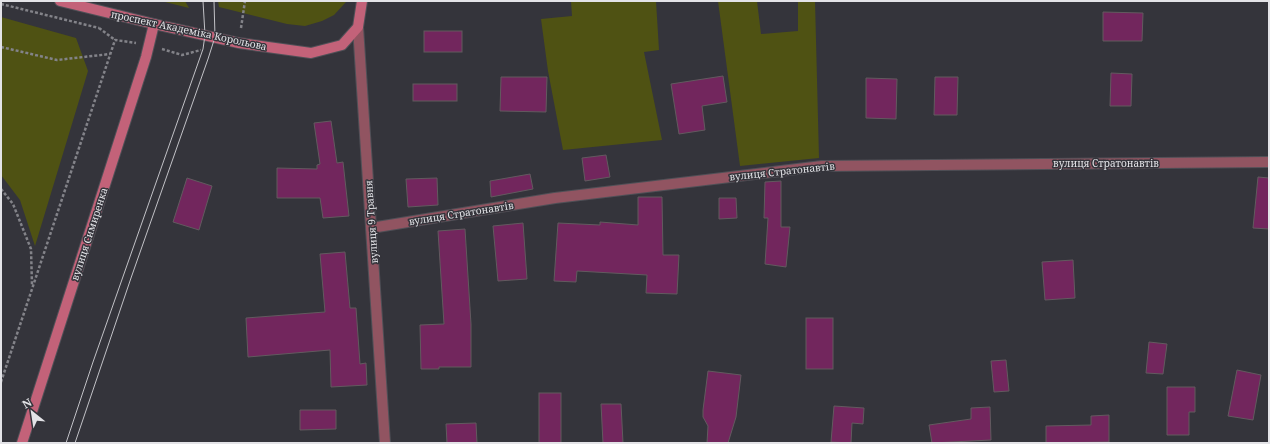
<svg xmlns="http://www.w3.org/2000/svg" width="1270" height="444" viewBox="0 0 1270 444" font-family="'Noto Serif',serif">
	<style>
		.green { fill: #4f5213 }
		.building { fill: #72265d; stroke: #625a5f }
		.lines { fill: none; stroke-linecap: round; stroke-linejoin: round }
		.minor-casing { stroke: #505057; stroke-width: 12 }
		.tertiary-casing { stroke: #505057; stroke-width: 12 }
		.secondary-casing { stroke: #505057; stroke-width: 12 }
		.path { stroke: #838389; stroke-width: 2.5; stroke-dasharray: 3 2; stroke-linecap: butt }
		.minor { stroke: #915461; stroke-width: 10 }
		.tertiary { stroke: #915461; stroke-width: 10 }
		.secondary { stroke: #c36279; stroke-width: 10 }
		.tram { stroke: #c2c2c7; stroke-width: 1 }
		.labels { text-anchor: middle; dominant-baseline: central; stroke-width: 3; stroke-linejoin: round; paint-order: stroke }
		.street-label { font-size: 10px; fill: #e3e3e7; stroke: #34343b }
	</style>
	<rect width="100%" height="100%" fill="#34343b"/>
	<!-- green -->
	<g class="green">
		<polygon points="161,1 185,1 189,8"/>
		<polygon points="218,1 321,1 325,2 346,2 334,15 322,21 305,26 287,24 219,7"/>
		<polygon points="571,1 656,1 659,50 644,52 662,140 563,150 548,71 541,19 572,16"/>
		<polygon points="718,1 757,1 761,34 798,31 798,1 815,1 819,158 740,166"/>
		<polygon points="1,17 76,38 88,71 35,246 20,200 1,175"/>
	</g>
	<!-- building -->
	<g class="building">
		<polygon points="1103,12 1143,13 1142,41 1103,41"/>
		<rect x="424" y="31" width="38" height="21"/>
		<polygon points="1111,73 1132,74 1131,106 1110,106"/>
		<polygon points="723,76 727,102 702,106 705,130 679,134 671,84"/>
		<polygon points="501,77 547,77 546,112 500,111"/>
		<polygon points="935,77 958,77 957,115 934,115"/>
		<polygon points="866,78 897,79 896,119 866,118"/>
		<rect x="413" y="84" width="44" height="17"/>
		<polygon points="331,121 337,163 343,162 349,216 323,218 320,198 277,198 277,168 317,169 317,165 320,164 314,123"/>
		<polygon points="606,155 610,177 585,181 582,158"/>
		<polygon points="530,174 533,189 491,197 490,181"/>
		<polygon points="1258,177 1269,178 1269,229 1253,228"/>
		<polygon points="187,178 212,186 199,230 173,222"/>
		<polygon points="437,178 438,205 408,207 406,179"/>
		<polygon points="781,181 781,227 790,227 786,267 765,264 768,218 764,218 765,182"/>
		<polygon points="638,197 662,197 663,255 679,255 677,294 646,293 647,275 577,271 576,282 554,281 558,223 600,225 600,222 638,225"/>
		<polygon points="719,198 736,198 737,218 719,219"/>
		<polygon points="523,223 527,279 498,281 493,226"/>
		<polygon points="465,229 471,324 471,367 439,367 439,369 421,369 420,325 444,324 438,231"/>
		<polygon points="345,252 350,308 356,308 360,364 366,363 367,385 331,387 330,350 248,357 246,318 325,312 320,254"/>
		<polygon points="1073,260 1075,298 1045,300 1042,262"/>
		<rect x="806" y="318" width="27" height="51"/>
		<polygon points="1149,342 1167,344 1163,374 1146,373"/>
		<polygon points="1006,360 1009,391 994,392 991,361"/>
		<polygon points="1237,370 1261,375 1253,420 1228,416"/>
		<polygon points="708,371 741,375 736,417 728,443 707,443 708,426 703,417 703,410"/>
		<polygon points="1167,387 1195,387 1195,412 1189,412 1189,435 1167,435"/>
		<rect x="539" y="393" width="22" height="50"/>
		<polygon points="601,404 621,404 623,443 603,443"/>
		<polygon points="834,406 864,408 863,424 852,423 851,443 831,442"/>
		<polygon points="990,407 991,440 932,443 929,425 971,419 971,408"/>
		<polygon points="300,410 336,410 336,429 300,430"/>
		<polygon points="1109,415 1109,442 1046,443 1046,426 1091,425 1091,416"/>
		<polygon points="476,423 477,443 447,443 446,424"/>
	</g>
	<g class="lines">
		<defs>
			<polyline id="minor" points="371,228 555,198 822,166 1269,162"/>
			<polyline id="tertiary" points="358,27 385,443"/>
			<g id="secondary">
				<polyline points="60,1 154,24 239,43 311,53 342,45 358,27 362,1"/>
				<polyline points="22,443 146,57 154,24"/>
			</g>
		</defs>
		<!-- minor casing -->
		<use href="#minor" class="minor-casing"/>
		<!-- tertiary casing -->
		<use href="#tertiary" class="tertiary-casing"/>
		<!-- secondary casing -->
		<use href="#secondary" class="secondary-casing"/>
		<!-- path -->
		<g class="path">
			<polyline points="1,4 99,28"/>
			<polyline points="99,28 115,40"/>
			<polyline points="241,28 245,1"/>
			<polyline points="1,47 57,60 110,54"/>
			<polyline points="162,49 182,55 201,50"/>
			<polyline points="1,189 13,204 31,249 32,285"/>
			<polyline points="1,382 115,40 136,43"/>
		</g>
		<!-- minor -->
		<use href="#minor" class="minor"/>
		<!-- tertiary -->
		<use href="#tertiary" class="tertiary"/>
		<!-- secondary -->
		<use href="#secondary" class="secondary"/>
		<!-- tram -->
		<g class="tram">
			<polyline points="66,443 93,362 203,49 205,35 203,1"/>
			<polyline points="75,443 131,278 208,59 215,37 214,1"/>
		</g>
	</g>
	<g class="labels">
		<!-- street labels -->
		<g class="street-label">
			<text transform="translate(189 30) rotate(12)">проспект Академіка Корольова</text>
			<text x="1106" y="163">вулиця Стратонавтів</text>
			<text transform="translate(782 171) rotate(-6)">вулиця Стратонавтів</text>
			<text transform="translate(461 213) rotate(-9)">вулиця Стратонавтів</text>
			<text transform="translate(371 222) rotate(-94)">вулиця 9 Травня</text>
			<text transform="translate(89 234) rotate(-72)">вулиця Симиренка</text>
		</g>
	</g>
	<!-- border -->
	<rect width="1270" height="444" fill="none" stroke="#e3e3e7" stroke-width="4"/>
	<!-- north arrow -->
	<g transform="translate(32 412) rotate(330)" stroke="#34343b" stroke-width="3" paint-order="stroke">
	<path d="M0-3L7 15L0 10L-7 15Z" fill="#e3e3e7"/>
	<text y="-6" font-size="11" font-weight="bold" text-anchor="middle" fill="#e3e3e7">N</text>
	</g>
</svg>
